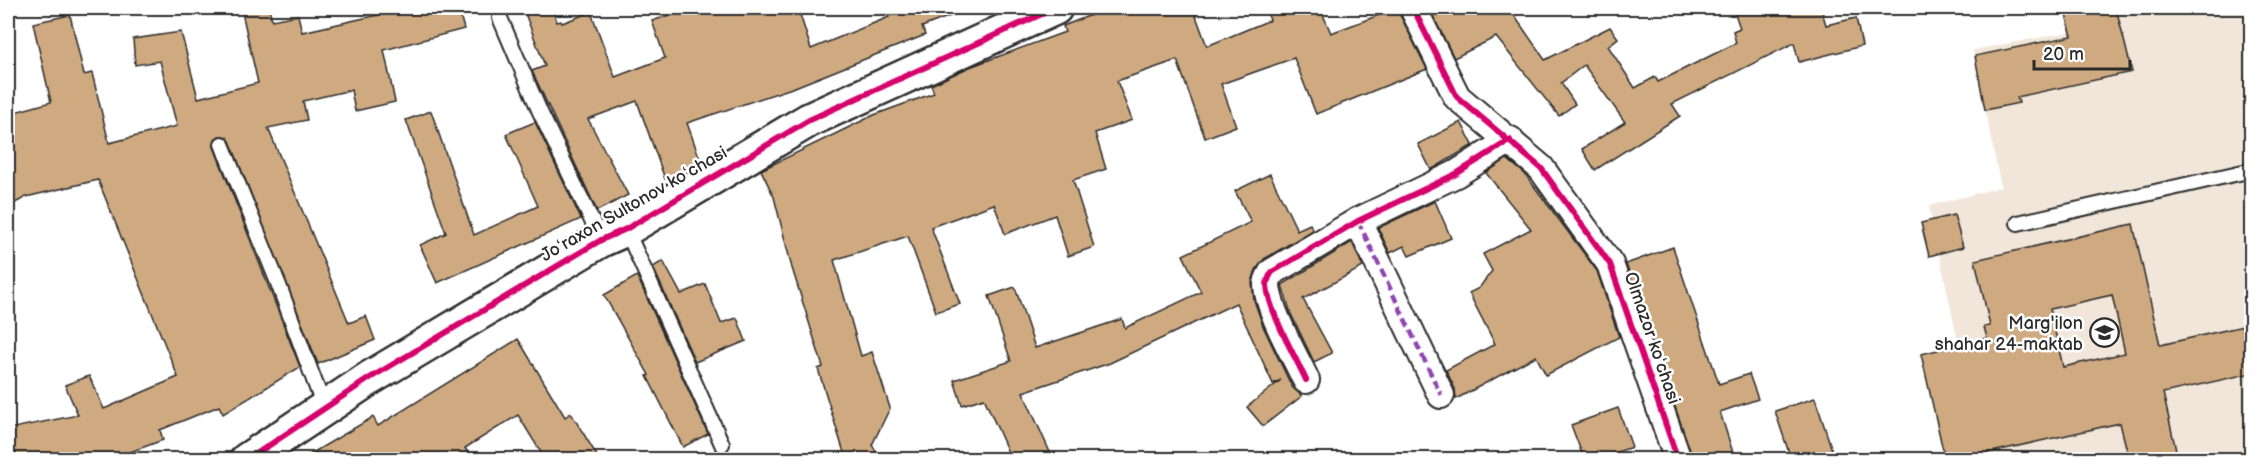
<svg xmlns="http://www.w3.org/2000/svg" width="2259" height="467" viewBox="0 0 2259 467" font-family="'Balsamiq Sans',sans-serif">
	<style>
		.built { fill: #f1e6d9 }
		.building { fill: #cfaa81; stroke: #2b2b2b; stroke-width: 1.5; fill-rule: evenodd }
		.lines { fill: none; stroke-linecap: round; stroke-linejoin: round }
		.lane-casing { stroke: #2b2b2b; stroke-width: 18 }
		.street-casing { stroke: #2b2b2b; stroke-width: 30 }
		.secondary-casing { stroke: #2b2b2b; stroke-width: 38 }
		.lane { stroke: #fff; stroke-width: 14 }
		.street { stroke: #fff; stroke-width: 26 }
		.secondary { stroke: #fff; stroke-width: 33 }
		.quiet { stroke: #8e44ad; stroke-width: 4.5; stroke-dasharray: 9 4.5; stroke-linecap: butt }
		.cycleway-casing { stroke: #fff; stroke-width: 10 }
		.cycleway { stroke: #d6006c; stroke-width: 6 }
		.labels { text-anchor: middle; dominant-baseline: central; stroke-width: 5; stroke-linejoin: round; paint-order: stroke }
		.street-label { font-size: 18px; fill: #2b2b2b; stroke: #fff }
		.poi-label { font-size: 18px; fill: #2b2b2b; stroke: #fff; text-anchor: end }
	</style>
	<rect width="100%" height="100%" fill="#fff"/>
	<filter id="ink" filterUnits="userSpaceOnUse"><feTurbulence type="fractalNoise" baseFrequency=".0167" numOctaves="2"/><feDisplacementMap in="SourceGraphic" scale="12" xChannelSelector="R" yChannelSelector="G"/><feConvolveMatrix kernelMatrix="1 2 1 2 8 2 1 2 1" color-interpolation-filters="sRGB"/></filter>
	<g filter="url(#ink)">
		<!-- built -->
		<polygon class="built" points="2067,8 2251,8 2251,459 1983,459 1929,206 2001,187 1973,50 2070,32"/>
		<!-- building -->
		<g class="building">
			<polygon points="241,8 269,8 272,20 298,15 302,32 409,8 458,8 464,29 384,50 395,102 355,111 351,90 303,101 307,120 268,128 349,323 366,316 375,340 318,364 230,141 227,137 219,136 215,139 214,147 300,367 223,414 219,406 160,430 163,440 111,459 8,459 8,429 78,415 65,385 89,376 104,409 178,377 98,180 26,197 8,207 8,114 51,102 33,23 70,15 84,75 92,73 109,143 177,126 160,61 135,65 133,39 181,32 198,98 258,83"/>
			<polygon points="523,8 552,8 557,22 561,21 562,23 591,12 615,77 665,58 652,21 691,8 798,8 811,49 889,17 885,8 968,9 922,27 925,35 795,87 687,123 701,162 686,172 665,179 637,101 588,119 628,195 597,211 532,71 545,66"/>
			<polygon points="1109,8 1193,8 1207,46 1270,20 1265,8 1320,8 1331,33 1398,8 1400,15 1427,69 1316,114 1294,58 1221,84 1236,126 1205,138 1177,60 1117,81 1132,120 1095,133 1106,169 1073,180 1094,247 1068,256 1055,215 1005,234 994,204 931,227 960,304 936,312 908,236 834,260 861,356 872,352 890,408 872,445 881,459 846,459 818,369 823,367 792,268 774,197 761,170 874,115 934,93 931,85 967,68 1065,32 1063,26"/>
			<polygon points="1429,8 1509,8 1545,60 1610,27 1618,38 1608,46 1635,88 1655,77 1658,82 1736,43 1733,31 1740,28 1733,8 1762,8 1764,14 1789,8 1821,8 1826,25 1856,18 1862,46 1799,62 1794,43 1672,104 1680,116 1595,170 1582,149 1625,122 1584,65 1561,83 1575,104 1559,116 1496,37 1454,58"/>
			<polygon points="2064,8 2116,8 2132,72 2017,97 2019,103 1985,110 1975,56 2072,36"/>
			<polygon points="431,111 474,235 538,206 506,134 535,122 581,219 437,283 420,245 446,233 406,120"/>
			<polygon points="1461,122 1473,145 1431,170 1418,144"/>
			<polygon points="1507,159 1525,174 1597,271 1619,337 1546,375 1536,356 1456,399 1455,389 1446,370 1495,344 1469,293 1479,288 1492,271 1483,254 1531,229 1486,173"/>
			<polygon points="1270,174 1297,230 1310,224 1313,230 1264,259 1256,270 1252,282 1254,300 1263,326 1292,387 1302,396 1263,426 1247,407 1281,380 1273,384 1236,303 1110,363 1023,392 1053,459 1011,459 984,398 962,405 954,380 1011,361 989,296 1015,287 1035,348 1122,319 1125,328 1201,292 1183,255 1251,222 1235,191"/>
			<polygon points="1435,201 1451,238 1409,256 1404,246 1390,253 1378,228"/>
			<polygon points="1954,215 1963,247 1929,256 1921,223"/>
			<path d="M2133 224 2160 345 2252 324V373L2163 393 2178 459H2129L2120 423 1974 456 1975 459H1945L1921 354 1987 338 1984 327 1990 326 1975 260ZM2112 295 2125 353 2063 367 2050 309Z"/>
			<polygon points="1352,242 1363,267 1303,299 1332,353 1314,362 1291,314 1282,285"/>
			<polygon points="1673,247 1719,384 1749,374 1758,399 1720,412 1735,459 1693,459 1626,264"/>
			<polygon points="663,261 681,294 705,284 721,323 737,318 746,341 695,362 653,267"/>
			<polygon points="637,276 708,434 683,447 647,376 649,375 604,295"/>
			<polygon points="518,339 565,417 571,413 599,459 545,459 518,415 465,448 472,459 302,459 373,417 378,426"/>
			<polygon points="1815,398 1835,459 1791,459 1775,411"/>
			<polygon points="1618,408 1632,447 1596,459 1584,459 1571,425"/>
		</g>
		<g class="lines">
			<defs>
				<g id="lane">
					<polyline points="500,18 540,112 601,240"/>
					<polyline points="222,144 278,283 324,407"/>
					<polyline points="2018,223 2252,170"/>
					<polyline points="626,229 722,444"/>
				</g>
				<g id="street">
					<polyline points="1413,8 1457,97 1541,168 1610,264 1678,460"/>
					<polyline points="1358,221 1441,395"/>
					<path d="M1306 380C1295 356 1268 310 1267 285 1267 280 1269 277 1272 272L1358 221 1456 174 1510 140"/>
				</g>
				<polyline id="secondary" points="247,460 370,378 601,240 626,229 809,120 1055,8"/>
			</defs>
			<!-- lane casing -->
			<use href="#lane" class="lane-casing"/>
			<!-- street casing -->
			<use href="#street" class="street-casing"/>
			<!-- secondary casing -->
			<use href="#secondary" class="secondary-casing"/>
			<!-- lane -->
			<use href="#lane" class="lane"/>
			<!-- street -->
			<use href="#street" class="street"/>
			<!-- secondary -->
			<use href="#secondary" class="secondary"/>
			<!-- quiet -->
			<polyline class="quiet" points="1358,221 1441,395"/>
			<defs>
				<g id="cycleway">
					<polyline points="1413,8 1457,97 1541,168 1610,264 1678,460"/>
					<path d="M1306 380C1295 356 1268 310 1267 285 1267 280 1269 277 1272 272L1358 221 1456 174 1510 140"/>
					<polyline points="247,460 370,378 601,240 626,229 809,120 1055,8"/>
				</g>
			</defs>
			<!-- cycleway casing -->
			<use href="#cycleway" class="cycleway-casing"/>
			<!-- cycleway -->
			<use href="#cycleway" class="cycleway"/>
		</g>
	</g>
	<!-- icons -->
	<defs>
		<symbol id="school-ring" viewBox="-11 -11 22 22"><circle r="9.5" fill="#fff" stroke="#2b2b2b" stroke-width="1.5"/><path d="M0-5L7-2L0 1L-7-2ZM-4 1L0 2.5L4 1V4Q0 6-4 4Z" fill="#2b2b2b"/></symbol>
	</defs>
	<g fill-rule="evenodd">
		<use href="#school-ring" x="2088" y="316" width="33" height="33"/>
	</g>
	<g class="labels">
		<!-- street labels -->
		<g class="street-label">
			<text transform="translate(634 204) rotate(-30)">Joʻraxon Sultonov koʻchasi</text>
			<text transform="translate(1652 338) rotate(71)">Olmazor koʻchasi</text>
		</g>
		<!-- poi labels -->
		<g class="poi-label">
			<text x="2083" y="323">Marg'ilon<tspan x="2083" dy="21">shahar 24-maktab</tspan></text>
		</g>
	</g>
	<!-- margin -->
	<rect width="2259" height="467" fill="none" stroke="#fff" stroke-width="30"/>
	<rect x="15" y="15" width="2229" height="437" fill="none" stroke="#2b2b2b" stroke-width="2" filter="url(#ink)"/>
	<!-- scale -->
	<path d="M2034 60v9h96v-9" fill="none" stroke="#2b2b2b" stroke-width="3"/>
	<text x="2043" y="60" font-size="18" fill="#2b2b2b" stroke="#ffffff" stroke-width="4.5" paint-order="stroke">20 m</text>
</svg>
